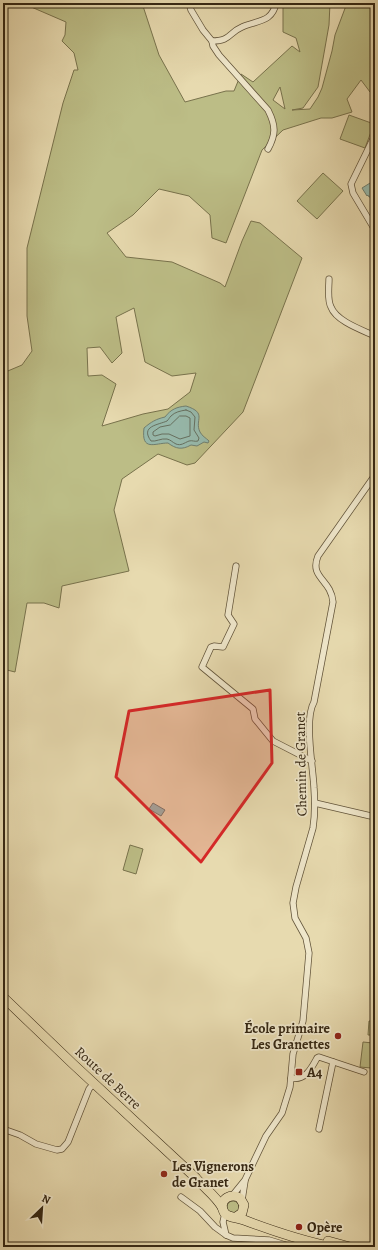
<svg xmlns="http://www.w3.org/2000/svg" width="378" height="1250" viewBox="0 0 378 1250" font-family="Alegreya,serif">
	<style>
		.green { fill: #bcbd86; stroke: #78724c; fill-rule: evenodd }
		.water { fill: #97baad; stroke: #707f6f }
		.lines { fill: none; stroke-linecap: round; stroke-linejoin: round }
		.shore { stroke: #667060; stroke-width: 1 }
		.street-casing { stroke: #62543a; stroke-width: 7 }
		.primary-casing { stroke: #352713; stroke-width: 10 }
		.street { stroke: #efe7cb; stroke-width: 5.5 }
		.primary { stroke: #e7daaf; stroke-width: 9 }
		.marked { fill: #d62828; fill-opacity: 0.2; stroke: #d62828; stroke-width: 3; stroke-linejoin: round }
		.poi-dot { fill: #8f2418; stroke: #efe7cb; stroke-width: 1.5 }
		.labels { text-anchor: middle; dominant-baseline: central; stroke-width: 3.5; stroke-linejoin: round; paint-order: stroke }
		.street-label { font-size: 14px; fill: #352713; stroke: #efe7cb }
		.poi-label { font-size: 14px; font-weight: bold; fill: #352713; stroke: #efe7cb; text-anchor: start }
	</style>
	<rect width="100%" height="100%" fill="#e7daaf"/>
	<filter id="stains"><feTurbulence type="fractalNoise" baseFrequency=".005" numOctaves="4"/><feColorMatrix values="0 0 0 0 .2 0 0 0 0 .09 0 0 0 0 .02 0 0 0 .5 -.17"/></filter>
	<radialGradient id="worn" r=".72"><stop offset=".6" stop-color="#630" stop-opacity="0"/><stop offset="1" stop-color="#630" stop-opacity=".3"/></radialGradient>
	<!-- green -->
	<g class="green">
		<path d="M22 3H142L159 55 185 102 226 91H234L241 74 253 82 292 46 300 52 296 38 283 32V3H330L329 25 318 87 303 108 292 110 310 109 318 97 322 88 332 51 335 35 347 3H375V75L370 92 361 80 347 99 352 112 332 118H321L283 130 262 150 226 243 212 238 210 215 189 196 159 189 133 215 107 233 126 257 172 262 220 283 225 287 242 241 251 221 260 223 302 258 243 412 195 463 187 465 158 454 122 479 114 510 129 571 62 586 59 608 44 603H27L15 672 3 669V493L5 491 3 489V373L22 365 32 351 27 316V248L63 103 74 70H78L74 53 62 41 65 35 66 22ZM280 87 285 109 273 100ZM134 308 145 362 172 376 196 373 190 392 168 409 143 414 102 426 116 384 102 375 88 376 87 348 100 347 112 363 122 353 116 317Z"/>
		<polygon points="349,115 374,124 365,148 340,139"/>
		<polygon points="323,173 343,191 317,219 297,201"/>
		<polygon points="130,845 143,849 136,874 123,870"/>
		<polygon points="369,1021 375,1021 374,1035 368,1035"/>
		<polygon points="363,1042 373,1043 371,1068 360,1067"/>
		<circle cx="233" cy="1207" r="6"/>
	</g>
	<!-- water -->
	<g class="water">
		<polygon points="375,180 375,197 369,197 368,195 367,196 362,188"/>
		<path d="M186 406C208 413 194 420 200 432 202 436 206 438 209 441L208 443 204 442 197 446 191 445C182 450 176 449 168 443 155 443 141 452 144 428 151 422 156 419 165 417 171 409 177 407 186 406Z"/>
		<polygon points="153,803 165,810 161,816 149,809"/>
	</g>
	<g class="lines">
		<!-- shore -->
		<g class="shore">
			<path d="M186 410 191 412 195 417 194 430 199 438 198 441C195 442 192 440 189 441 184 443 181 446 176 444 172 442 171 440 167 439 161 438 156 442 151 441 140 426 158 425 167 421 169 419 169 418 171 416 175 412 180 411 186 410Z"/>
			<polygon points="180,416 186,416 190,418 190,436 180,439 169,434 162,434 155,436 153,435 153,432 160,427 170,425"/>
		</g>
		<defs>
			<g id="street">
				<path d="M189 3 191 10 203 30 212 41 213 46 219 55 268 110C276 126 276 134 268 149"/>
				<path d="M212 41C231 41 228 33 242 27 257 20 272 23 276 3"/>
				<polyline points="375,135 351,184 353,193 375,230"/>
				<path d="M329 279C329 287 327 300 331 307 336 321 362 330 375 336"/>
				<polyline points="236,566 228,615 234,624 223,647 214,646 211,647 202,667 253,709 255,719 273,741 312,761"/>
				<polyline points="315,803 375,817"/>
				<path d="M291 1078C305 1081 311 1069 317 1058L319 1057 364 1072"/>
				<polyline points="3,1129 20,1135 36,1144 57,1150 62,1149 68,1142 89,1089 94,1083"/>
				<polyline points="319,1129 333,1062"/>
				<path d="M232 1196 245 1180 266 1136 282 1113 290 1087 293 1054 303 1021 309 953 306 938 295 918 293 903 296 887 313 828C315 815 315 802 314 788 313 767 304 719 314 702L333 602C331 579 309 578 318 556L375 475"/>
				<polyline points="181,1197 200,1211 215,1227 226,1235"/>
				<polyline points="242,1200 245,1181"/>
				<polyline points="225,1213 223,1222 226,1235 233,1238 269,1240 292,1247"/>
			</g>
			<g id="primary">
				<path d="M3 997 73 1064 196 1178C204 1188 215 1195 222 1207"/>
				<path d="M236 1217 242 1213 244 1205 240 1198C232 1193 219 1198 223 1210 224 1213 226 1215 229 1216 234 1218 239 1218 244 1220 273 1231 303 1241 333 1247"/>
				<polyline points="328,1241 350,1247"/>
			</g>
		</defs>
		<!-- street casing -->
		<use href="#street" class="street-casing"/>
		<!-- primary casing -->
		<use href="#primary" class="primary-casing"/>
		<!-- street -->
		<use href="#street" class="street"/>
		<!-- primary -->
		<use href="#primary" class="primary"/>
	</g>
	<!-- marked area -->
	<path class="marked" d="M270 690 272 763 201 862 116 777 129 711Z"/>
	<!-- markers -->
	<g class="poi-dot">
		<circle cx="338" cy="1036" r="4"/>
		<rect x="295" y="1068" width="8" height="8" rx="2"/>
		<circle cx="164" cy="1174" r="4"/>
		<circle cx="299" cy="1227" r="4"/>
	</g>
	<g class="labels">
		<!-- street labels -->
		<g class="street-label">
			<text transform="translate(301 764) rotate(-91)">Chemin de Granet</text>
			<text transform="translate(108 1078) rotate(43)">Route de Berre</text>
		</g>
		<!-- poi labels -->
		<g class="poi-label">
			<text x="330" y="1028" text-anchor="end">École primaire<tspan x="330" dy="16">Les Granettes</tspan></text>
			<text x="307" y="1072">A4</text>
			<text x="172" y="1166">Les Vignerons<tspan x="172" dy="16">de Granet</tspan></text>
			<text x="307" y="1227">Opère</text>
		</g>
	</g>
	<!-- margin -->
	<rect width="378" height="1250" fill="none" stroke="#e7daaf" stroke-width="16"/>
	<rect x="4" y="4" width="370" height="1242" fill="none" stroke="#352713" stroke-width="2"/>
	<rect x="8" y="8" width="362" height="1234" fill="none" stroke="#352713"/>
	<!-- north arrow -->
	<g transform="translate(42 1208) rotate(25)" stroke="#efe7cb" stroke-width="3" paint-order="stroke">
	<path d="M0-3L7 15L0 10L-7 15Z" fill="#352713"/>
	<text y="-6" font-size="11" font-weight="bold" text-anchor="middle" fill="#352713">N</text>
	</g>
	<rect width="100%" height="100%" filter="url(#stains)"/>
	<rect width="100%" height="100%" fill="url(#worn)"/>
</svg>
